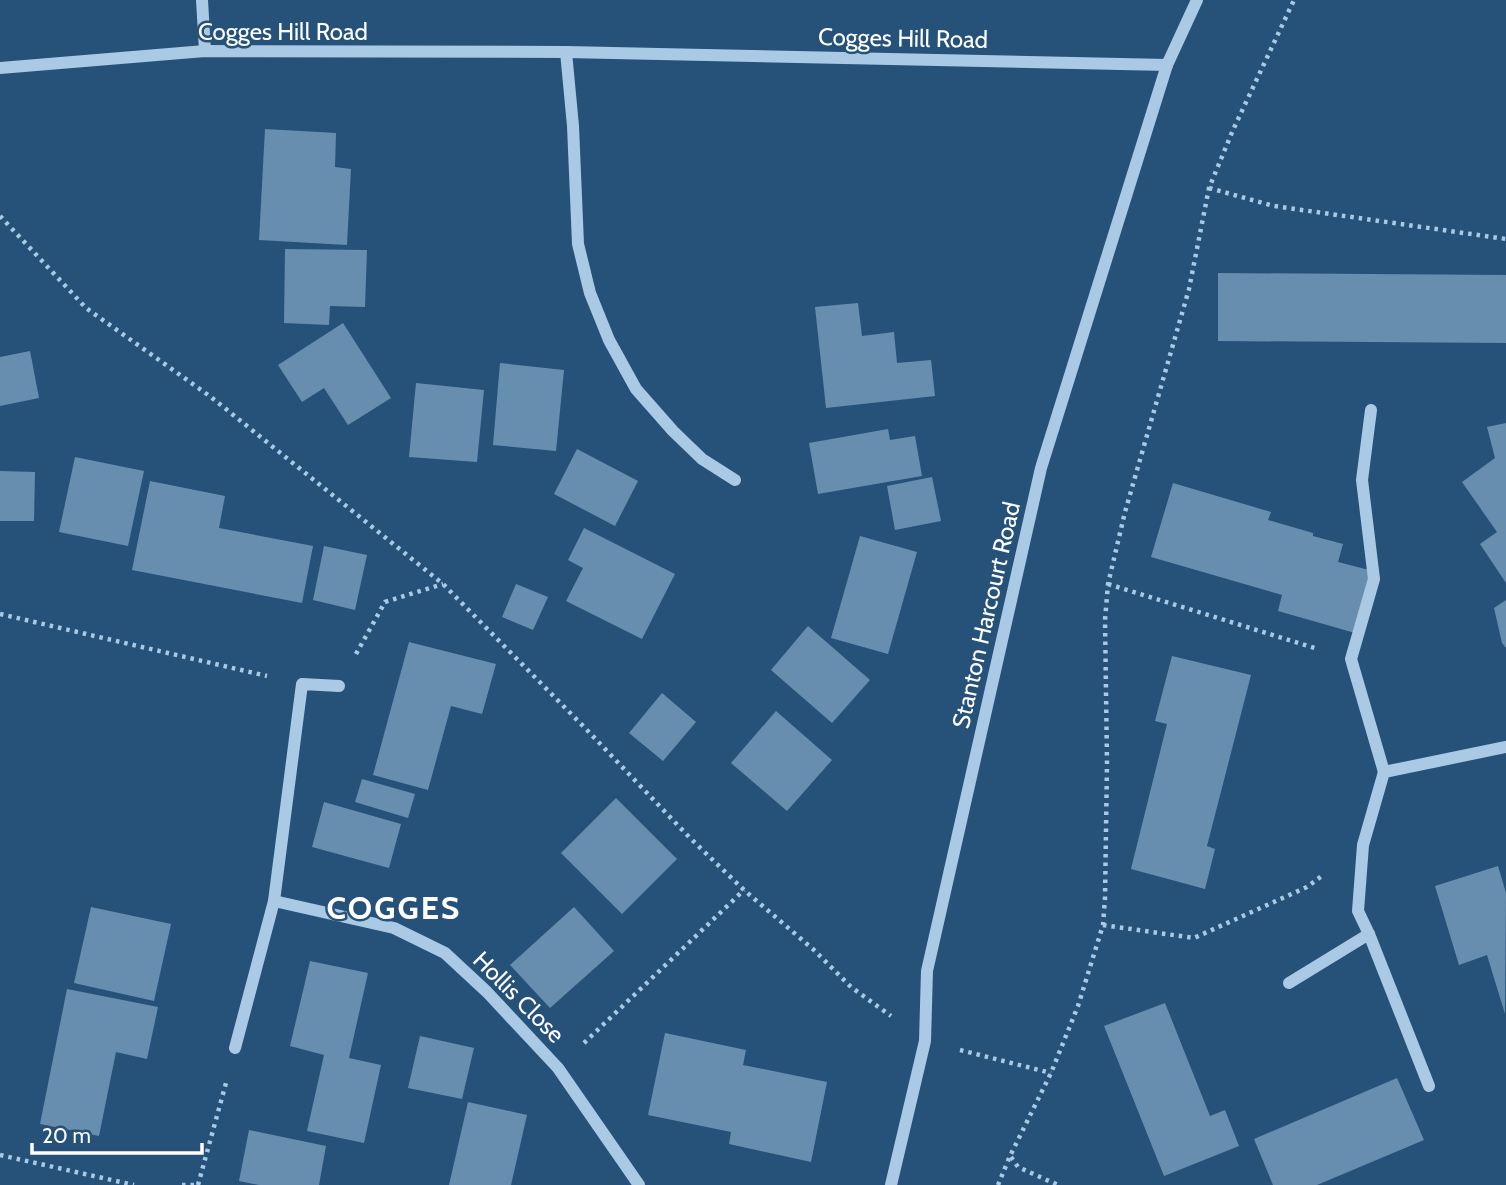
<svg xmlns="http://www.w3.org/2000/svg" width="1506" height="1185" viewBox="0 0 1506 1185" font-family="Cabin,sans-serif">
	<style>
		.building { fill: #678eaf }
		.lines { fill: none; stroke-linecap: round; stroke-linejoin: round }
		.path { stroke: #a9c9e4; stroke-width: 4.5; stroke-dasharray: 3.5 5; stroke-linecap: butt }
		.minor { stroke: #a9c9e4; stroke-width: 12 }
		.labels { text-anchor: middle; dominant-baseline: central; stroke-width: 5; stroke-linejoin: round; paint-order: stroke }
		.street-label { font-size: 24px; fill: #fff; stroke: #26527a }
		.district-label { font-size: 32px; font-weight: bold; letter-spacing: 2px; fill: #fff; stroke: #26527a }
	</style>
	<rect width="100%" height="100%" fill="#26527a"/>
	<!-- building -->
	<g class="building">
		<polygon points="265,129 336,133 335,167 351,169 347,245 259,240"/>
		<polygon points="285,249 367,250 365,307 330,306 329,325 284,323"/>
		<polygon points="1218,273 1506,275 1506,343 1218,341"/>
		<polygon points="858,303 862,336 894,332 897,363 931,360 935,396 826,408 815,307"/>
		<polygon points="343,323 391,398 348,425 324,388 302,402 278,365"/>
		<polygon points="30,351 39,398 0,406 0,357"/>
		<polygon points="500,363 564,370 556,451 493,445"/>
		<polygon points="416,383 484,390 477,462 409,457"/>
		<polygon points="1506,423 1506,583 1480,544 1497,532 1462,482 1495,458 1487,427"/>
		<polygon points="888,429 890,440 915,436 922,476 818,494 809,443"/>
		<polygon points="577,449 638,481 615,526 554,494"/>
		<polygon points="75,457 144,471 128,546 59,532"/>
		<polygon points="0,471 35,472 34,521 0,521"/>
		<polygon points="932,477 941,521 895,530 887,486"/>
		<polygon points="150,481 225,496 219,528 313,546 302,603 132,570"/>
		<polygon points="1173,483 1271,512 1268,520 1313,533 1313,536 1343,544 1338,562 1373,571 1355,633 1278,611 1282,595 1151,557"/>
		<polygon points="584,528 675,574 642,639 566,601 583,568 568,560"/>
		<polygon points="860,536 917,552 888,654 831,638"/>
		<polygon points="324,546 367,555 355,610 313,600"/>
		<polygon points="516,584 548,597 533,630 502,617"/>
		<polygon points="1506,600 1506,648 1502,643 1494,608"/>
		<polygon points="808,626 870,680 832,723 771,670"/>
		<polygon points="409,642 496,664 482,714 451,706 428,790 373,775"/>
		<polygon points="1172,656 1251,675 1207,846 1215,849 1205,889 1131,869 1167,724 1155,721"/>
		<polygon points="662,693 696,722 663,761 629,733"/>
		<polygon points="776,711 832,760 787,811 731,763"/>
		<polygon points="362,779 415,794 408,818 355,802"/>
		<polygon points="616,798 677,859 622,914 561,853"/>
		<polygon points="324,802 401,824 389,868 312,847"/>
		<polygon points="1498,866 1506,893 1505,1014 1487,955 1459,965 1435,886"/>
		<polygon points="91,907 171,924 154,1001 74,983"/>
		<polygon points="574,907 614,951 550,1008 510,965"/>
		<polygon points="310,961 368,973 349,1058 381,1065 364,1143 307,1131 324,1055 290,1046"/>
		<polygon points="67,989 158,1007 147,1059 116,1052 99,1136 40,1124"/>
		<polygon points="1165,1003 1210,1116 1225,1110 1239,1146 1164,1176 1104,1026"/>
		<polygon points="665,1033 746,1050 743,1065 827,1082 811,1162 729,1144 731,1132 648,1115"/>
		<polygon points="420,1036 474,1048 462,1099 408,1088"/>
		<polygon points="1397,1078 1424,1140 1317,1185 1273,1185 1254,1139"/>
		<polygon points="468,1102 527,1115 511,1185 449,1185"/>
		<polygon points="249,1130 326,1146 319,1185 259,1185 239,1181"/>
	</g>
	<g class="lines">
		<!-- path -->
		<g class="path">
			<polyline points="1209,188 1274,206 1506,239"/>
			<polyline points="0,216 86,308 211,397 443,584 586,729 690,838 744,890 814,950 851,987 891,1016"/>
			<polyline points="1108,584 1318,649"/>
			<polyline points="0,614 267,676"/>
			<polyline points="356,654 385,602 443,584"/>
			<polyline points="1103,925 1194,938 1307,887 1323,875"/>
			<polyline points="584,1043 744,890"/>
			<polyline points="960,1050 1051,1073"/>
			<polyline points="0,1155 134,1185"/>
			<polyline points="1011,1157 1018,1167 1058,1185"/>
			<polyline points="182,1185 199,1185"/>
			<polyline points="198,1185 226,1083"/>
			<polyline points="998,1185 1010,1156 1051,1073 1078,1006 1103,925 1105,898 1107,763 1105,620 1108,584 1125,512 1189,289 1209,188 1233,130 1294,0"/>
		</g>
		<!-- minor -->
		<g class="minor">
			<polyline points="202,0 205,51"/>
			<polyline points="566,52 573,126 578,244 590,293 609,340 636,389 673,431 702,459 735,480"/>
			<polyline points="0,68 205,51 566,52 1167,65"/>
			<polyline points="1371,410 1362,480 1374,579 1351,659 1384,772"/>
			<polyline points="274,901 394,928 445,953 487,992 558,1068 639,1185"/>
			<polyline points="1289,983 1369,934"/>
			<polyline points="235,1048 274,901 302,684 339,686"/>
			<polyline points="1429,1086 1369,934 1358,911 1363,845 1384,772 1506,747"/>
			<polyline points="891,1185 925,1041 927,971 1041,468 1167,65 1197,0"/>
		</g>
	</g>
	<g class="labels">
		<!-- street labels -->
		<g class="street-label">
			<text x="283" y="31">Cogges Hill Road</text>
			<text transform="translate(903 38) rotate(1)">Cogges Hill Road</text>
			<text transform="translate(986 615) rotate(-77)">Stanton Harcourt Road</text>
			<text transform="translate(519 997) rotate(45)">Hollis Close</text>
		</g>
		<!-- district labels -->
		<g class="district-label">
			<text x="394" y="907">COGGES</text>
		</g>
	</g>
	<!-- scale -->
	<path d="M32 1143v10h170v-10" fill="none" stroke="#ffffff" stroke-width="3.5"/>
	<text x="42" y="1143" font-size="21" fill="#ffffff" stroke="#26527a" stroke-width="5" paint-order="stroke">20 m</text>
</svg>
